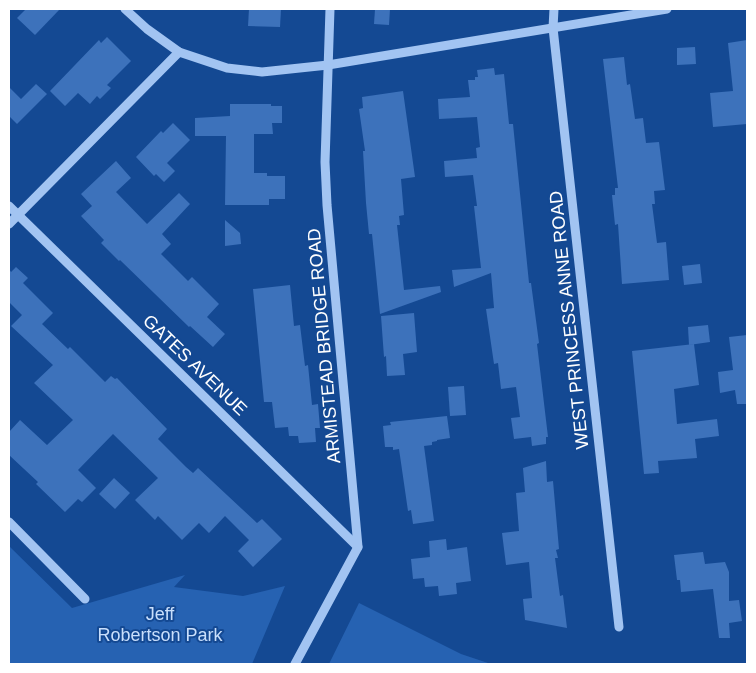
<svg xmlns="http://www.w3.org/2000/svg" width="756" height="673" viewBox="0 0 756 673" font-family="Helvetica,sans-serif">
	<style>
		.green { fill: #2662b2 }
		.building { fill: #3d72bb }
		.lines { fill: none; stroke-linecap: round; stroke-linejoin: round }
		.minor { stroke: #a2c4f2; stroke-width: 9 }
		.labels { text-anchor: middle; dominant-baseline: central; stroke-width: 4; stroke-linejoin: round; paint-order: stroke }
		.street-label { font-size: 18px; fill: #fff; stroke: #144993 }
		.park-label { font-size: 18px; fill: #c9dffc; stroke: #144993 }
	</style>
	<rect width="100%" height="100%" fill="#144993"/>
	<!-- green -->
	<g class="green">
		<polygon points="9,546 72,608 185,575 174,587 243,596 285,586 252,664 9,664"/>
		<polygon points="359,603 461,654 491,664 329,664"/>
	</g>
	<!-- building -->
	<g class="building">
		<polygon points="26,9 60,9 35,35 17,18"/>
		<polygon points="249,9 281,9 280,27 248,26"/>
		<polygon points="375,9 390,9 389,25 374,24"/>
		<polygon points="107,37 131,61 107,85 111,88 100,99 97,96 90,104 78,93 65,106 50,91 99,40 101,43"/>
		<polygon points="747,40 747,124 713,127 710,93 733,91 728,43"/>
		<polygon points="695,47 696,64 677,65 677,48"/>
		<polygon points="624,57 627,85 630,84 635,119 643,118 646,143 659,142 665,190 654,191 655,204 652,204 657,243 666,242 669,280 622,284 618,224 615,225 612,195 615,195 615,188 618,188 603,59"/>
		<polygon points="494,68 495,75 504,74 509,124 513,124 529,283 531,283 539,343 537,344 548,437 546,437 546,444 532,446 531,437 514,439 511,418 520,417 516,387 501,389 498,363 494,364 486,309 494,308 491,273 454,287 452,270 481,268 474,206 477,206 473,175 445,177 444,161 477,158 476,148 480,147 477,117 439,119 438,99 470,97 468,80 475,80 475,77 478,77 477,70"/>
		<polygon points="36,84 47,94 17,124 9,116 9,87 21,99"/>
		<polygon points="403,91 415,177 401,179 404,215 399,216 400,225 397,225 404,290 440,286 441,292 380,314 372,234 369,234 366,203 363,151 365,151 359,109 363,108 362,97"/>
		<polygon points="230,104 271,104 271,106 282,106 282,123 272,123 273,134 254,134 254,173 267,173 267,176 285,176 285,199 269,199 269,205 225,205 226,136 195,136 195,118 230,116"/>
		<polygon points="173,123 190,140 167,163 175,171 164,182 156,174 154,176 136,157 161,131 163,133"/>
		<polygon points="116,161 131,178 116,192 147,224 179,193 190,204 162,234 171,244 161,254 188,281 192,277 219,304 207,317 225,334 213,347 190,326 189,327 120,260 119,261 101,243 104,240 81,216 92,206 81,194"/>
		<polygon points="225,220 240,233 241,244 225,246"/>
		<polygon points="700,264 702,283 684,285 682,266"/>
		<polygon points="16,267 28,278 23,283 53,313 42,324 68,349 70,347 105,382 111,376 115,379 117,378 167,429 158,439 186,467 193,473 198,468 257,523 262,519 282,539 253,567 238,551 249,540 225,516 209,533 199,523 182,540 158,516 155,520 135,500 158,478 113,434 78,470 96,488 82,502 78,499 65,512 36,484 38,482 9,455 9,432 20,420 47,445 73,420 34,383 53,365 11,326 22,315 9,302 9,269 11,272"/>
		<polygon points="290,285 294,326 300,325 305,366 308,365 312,405 318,404 320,428 315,428 316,442 299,443 298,436 289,436 288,427 275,428 272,402 264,402 253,289"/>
		<polygon points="414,313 417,352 403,354 405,375 387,376 386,356 384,357 381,316"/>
		<polygon points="708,325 710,342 689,345 688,327"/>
		<polygon points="747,335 747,404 737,404 735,390 720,393 718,372 733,370 729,337"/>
		<polygon points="694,344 699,385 674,389 677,424 717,419 719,436 695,439 697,458 658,461 659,473 644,474 632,351"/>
		<polygon points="464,386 466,415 450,416 448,387"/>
		<polygon points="447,416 450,438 437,440 437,441 432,442 432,445 424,446 434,521 413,524 411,510 408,511 399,449 393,450 393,447 385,447 383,426 391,425 390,422"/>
		<polygon points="546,461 547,482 553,481 559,549 556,550 558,558 555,558 560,596 563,595 567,628 525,620 523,599 532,598 529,562 506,565 502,533 519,531 516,493 525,492 523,468"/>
		<polygon points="114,478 130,493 115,509 99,494"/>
		<polygon points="446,539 447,550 467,547 471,581 456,583 457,594 439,596 438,586 425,587 424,578 413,579 411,559 430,557 429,541"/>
		<polygon points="703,552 705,564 725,562 729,572 729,601 739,600 742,621 729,623 730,638 719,638 713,589 681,592 680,580 677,580 674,555"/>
	</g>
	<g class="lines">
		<!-- minor -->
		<g class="minor">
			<polyline points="125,9 147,29 179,52 227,68 262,72 328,65 667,9"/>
			<polyline points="554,9 553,28 619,627"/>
			<polyline points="9,206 358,547"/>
			<polyline points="9,224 179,52"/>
			<polyline points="9,522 85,599"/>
			<polyline points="295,664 358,547 327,205 325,162 330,9"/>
		</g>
	</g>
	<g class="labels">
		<!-- street labels -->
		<g class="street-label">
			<text transform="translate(569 320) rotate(-96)">WEST PRINCESS ANNE ROAD</text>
			<text transform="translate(324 346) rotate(-95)">ARMISTEAD BRIDGE ROAD</text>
			<text transform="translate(195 365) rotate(44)">GATES AVENUE</text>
		</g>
		<!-- park labels -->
		<g class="park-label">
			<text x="160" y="614">Jeff<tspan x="160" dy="21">Robertson Park</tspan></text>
		</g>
	</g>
	<!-- border -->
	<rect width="756" height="673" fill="none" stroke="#ffffff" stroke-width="20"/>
</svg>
